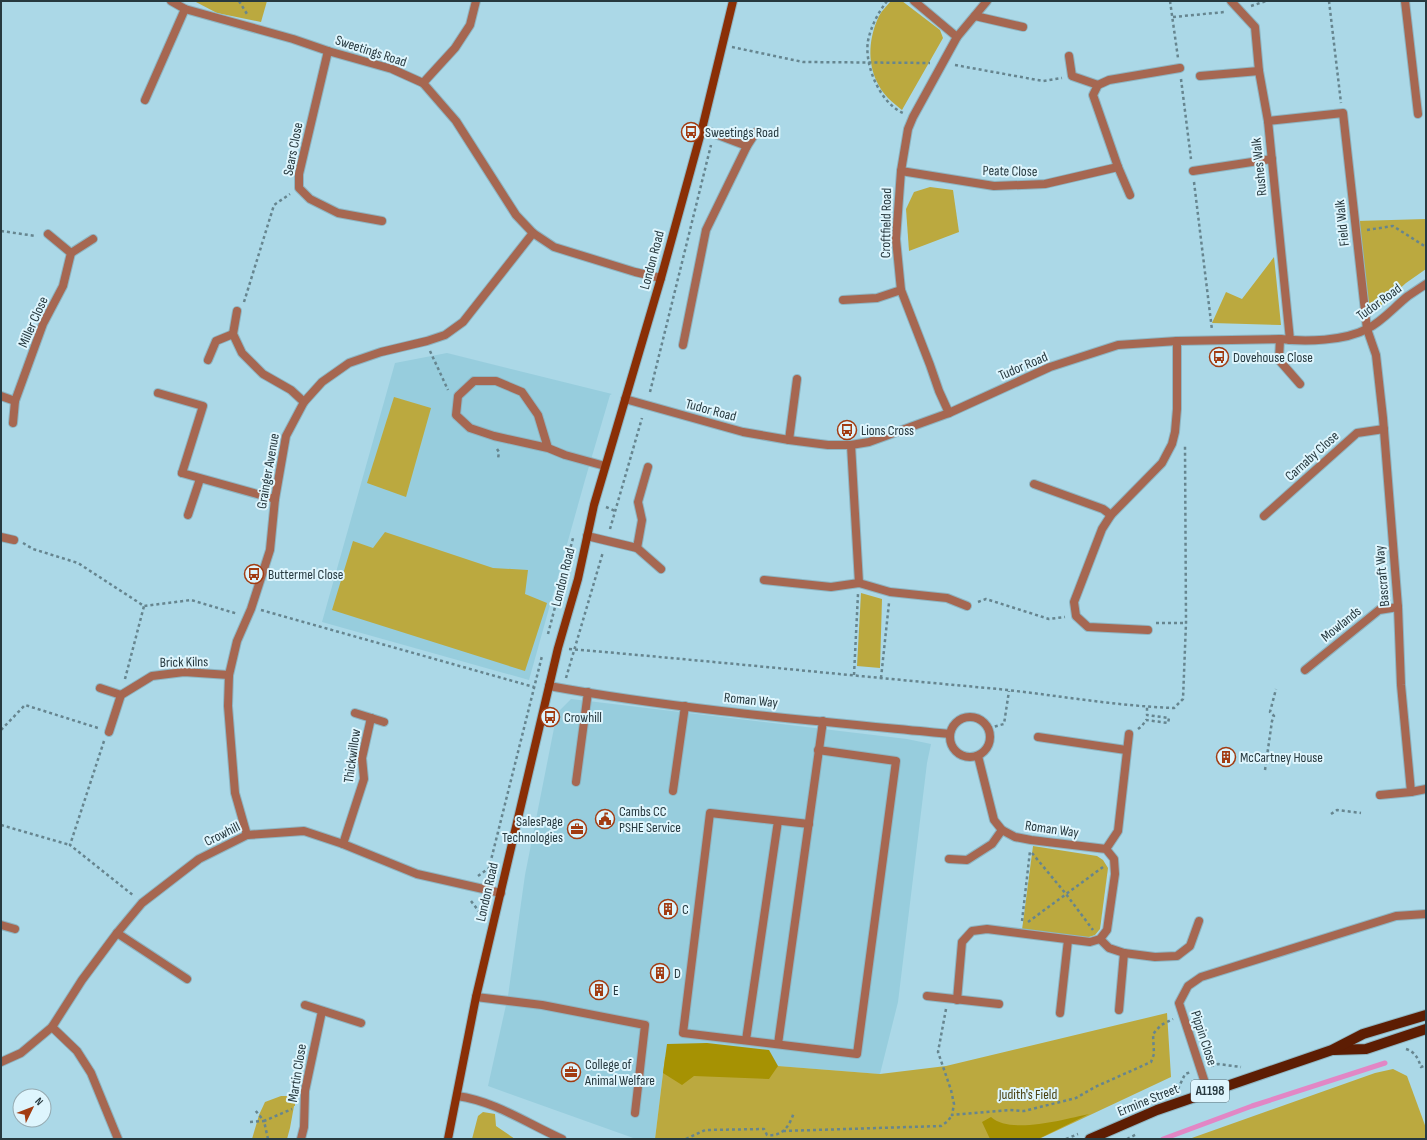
<svg xmlns="http://www.w3.org/2000/svg" width="1427" height="1140" viewBox="0 0 1427 1140" font-family="'Sofia Sans Condensed',sans-serif">
	<style>
		.built { fill: #97cddd }
		.green { fill: #bba93f }
		.forest { fill: #a69203 }
		.lines { fill: none; stroke-linecap: round; stroke-linejoin: round }
		.stream { stroke: #e286c5; stroke-width: 5 }
		.lane-casing { stroke: #8eb5c2; stroke-width: 10 }
		.street-casing { stroke: #8eb5c2; stroke-width: 10 }
		.secondary-casing { stroke: #8eb5c2; stroke-width: 10 }
		.primary-casing { stroke: #8eb5c2; stroke-width: 12 }
		.path { stroke: #66858f; stroke-width: 2.5; stroke-dasharray: 3 3; stroke-linecap: butt }
		.lane { stroke: #a66751; stroke-width: 8 }
		.street { stroke: #a66751; stroke-width: 8 }
		.secondary { stroke: #8a2f06; stroke-width: 8 }
		.primary { stroke: #5d1d03; stroke-width: 10 }
		.labels { text-anchor: middle; dominant-baseline: central; stroke-width: 4; stroke-linejoin: round; paint-order: stroke }
		.shield { fill: #def5fd; stroke: #5e7178; stroke-width: 1 }
		.shield-label { font-size: 13px; font-weight: bold; fill: #27393f }
		.street-label { font-size: 14px; fill: #27393f; stroke: #def5fd }
		.poi-label { font-size: 14px; fill: #27393f; stroke: #def5fd; text-anchor: start }
		.park-label { font-size: 14px; fill: #494111; stroke: #def5fd }
	</style>
	<rect width="100%" height="100%" fill="#abd8e7"/>
	<!-- built -->
	<g class="built">
		<polygon points="447,353 612,394 610,395 585,480 529,680 322,622 395,363"/>
		<polygon points="571,699 907,739 931,744 927,763 898,1002 880,1074 665,1057 655,1139 636,1139 488,1086 508,996 525,875 557,713"/>
	</g>
	<!-- green -->
	<g class="green">
		<polygon points="194,1 267,1 261,22 217,13"/>
		<path d="M891 1H902L940 30 943 38 902 110C893 103 882 94 877 82 867 61 869 37 879 16 882 10 887 6 891 1Z"/>
		<polygon points="930,187 953,190 959,232 909,251 906,209 914,192"/>
		<polygon points="1426,219 1426,269 1406,283 1377,309 1367,314 1357,221"/>
		<polygon points="1274,257 1281,325 1212,323 1226,292 1242,299"/>
		<polygon points="394,397 431,408 406,497 367,483"/>
		<polygon points="385,532 493,568 528,570 525,594 547,603 525,671 332,610 353,541 373,548"/>
		<polygon points="861,593 882,599 880,668 857,666"/>
		<polygon points="1033,846 1097,856 1103,860 1108,868 1100,929 1095,935 1086,938 1022,930"/>
		<polygon points="1167,1013 1171,1077 1039,1139 655,1139 665,1057 880,1074 946,1066"/>
		<polygon points="1393,1069 1407,1076 1426,1128 1426,1139 1189,1139 1375,1073"/>
		<polygon points="281,1096 295,1096 295,1106 294,1106 290,1128 287,1139 252,1139 259,1115 265,1102"/>
		<polygon points="483,1112 495,1114 496,1126 515,1139 472,1139 478,1116"/>
	</g>
	<!-- forest -->
	<g class="forest">
		<polygon points="707,1043 769,1050 778,1066 769,1079 694,1076 682,1085 663,1073 667,1044"/>
		<path d="M1089 1114 1038 1139H990L982 1122 991 1117C1011 1135 1065 1119 1089 1114Z"/>
	</g>
	<g class="lines">
		<!-- stream -->
		<polyline class="stream" points="1163,1139 1252,1106 1385,1063"/>
		<defs>
			<g id="lane">
				<polyline points="1405,1 1418,114"/>
				<polyline points="975,16 1023,27"/>
				<polyline points="1069,56 1072,76 1098,85"/>
				<polyline points="1200,76 1259,71"/>
				<polyline points="1268,121 1343,113 1367,329"/>
				<polyline points="1280,339 1279,360 1300,384"/>
				<polyline points="158,393 203,406 182,473"/>
				<polyline points="789,440 797,379"/>
				<polyline points="548,448 538,415 522,392 496,381 474,381 458,396 456,415 470,428 494,436 548,448 565,455 605,466"/>
				<polyline points="576,782 588,692"/>
				<polyline points="673,791 685,706"/>
				<polyline points="809,824 710,813 683,1033 857,1054 896,761 818,750"/>
				<polyline points="949,859 967,860 992,844 1002,830"/>
				<polyline points="1,925 15,929"/>
				<polyline points="476,997 542,1005 645,1025 635,1113"/>
				<polyline points="746,1040 778,821"/>
				<polyline points="778,1044 823,721"/>
				<path d="M457 1096C495 1101 528 1124 562 1139"/>
			</g>
			<g id="street">
				<polyline points="171,1 185,9 293,39 328,51 392,69 423,83 456,121 516,215 533,233 554,247 635,272 661,278"/>
				<polyline points="914,1 957,37"/>
				<polyline points="1231,1 1255,27 1259,71 1268,121 1290,340"/>
				<polyline points="328,51 299,174 299,188 310,199 338,213 382,221"/>
				<polyline points="423,83 455,48 470,25 476,1"/>
				<polyline points="145,100 185,9"/>
				<polyline points="702,129 747,146"/>
				<polyline points="901,171 994,186 1045,184 1118,167"/>
				<polyline points="1193,171 1272,159"/>
				<polyline points="1130,195 1118,167 1093,95 1098,85 1109,80 1180,68"/>
				<polyline points="71,253 93,239"/>
				<polyline points="843,300 877,298 901,290"/>
				<polyline points="237,311 233,334 242,353 263,374 291,390 304,402"/>
				<polyline points="1367,329 1376,355 1383,418 1398,607 1401,685 1411,792 1380,795"/>
				<polyline points="683,345 706,230 747,146 756,132"/>
				<polyline points="208,360 216,341 233,334"/>
				<polyline points="1,396 15,401"/>
				<path d="M625 399 743 432 789 440 828 445H851L869 442 949 413 1050 367 1118 345 1177 341 1280 339C1306 342 1344 341 1367 329 1383 321 1394 307 1408 296 1414 292 1420 288 1426 284"/>
				<polyline points="949,413 939,391 930,365 901,290 896,239 901,171 908,129 913,117 957,37 987,1"/>
				<polyline points="13,423 15,401 43,324 63,286 71,253 48,234"/>
				<polyline points="851,445 859,583"/>
				<polyline points="182,473 275,499"/>
				<polyline points="1034,484 1103,509 1111,515"/>
				<polyline points="188,515 200,479"/>
				<polyline points="1264,516 1357,433 1384,429"/>
				<polyline points="587,536 637,548 661,569"/>
				<polyline points="1,537 14,540"/>
				<polyline points="637,548 642,520 638,502 648,467"/>
				<polyline points="764,580 831,587 859,583 890,592 947,598 967,606"/>
				<polyline points="1148,630 1088,627 1076,616 1074,602 1102,529 1111,515 1162,463 1172,444 1175,432 1177,409 1177,341"/>
				<polyline points="1305,670 1379,610 1398,607"/>
				<path d="M549 686C681 710 816 721 950 734"/>
				<polyline points="100,688 121,695"/>
				<polyline points="355,713 384,722"/>
				<circle cx="970" cy="737" r="20"/>
				<polyline points="109,732 121,695 152,676 184,672 229,675"/>
				<polyline points="1038,737 1126,750"/>
				<polyline points="1411,792 1426,789"/>
				<polyline points="247,835 235,793 228,706 229,675 237,641 251,609 270,550 275,499 286,436 304,402 322,382 349,363 381,352 427,341 445,335 463,322 533,233"/>
				<polyline points="343,844 364,779 362,758 371,718"/>
				<polyline points="1106,849 1118,831 1129,734"/>
				<polyline points="117,933 187,979"/>
				<polyline points="1100,939 1109,948 1124,953 1155,957 1177,956 1190,946 1199,921"/>
				<polyline points="927,996 999,1004"/>
				<polyline points="957,1000 962,942 972,931 987,929 1090,942 1100,939 1107,930 1115,874 1114,859 1106,849 1031,840 1015,837 1002,830 994,820 978,756"/>
				<polyline points="305,1005 361,1023"/>
				<polyline points="1119,1010 1124,953"/>
				<polyline points="1060,1013 1068,940"/>
				<polyline points="52,1027 77,1051 91,1073 118,1139"/>
				<polyline points="1,1062 21,1053 52,1027 82,980 117,933 142,903 199,859 247,835 304,831 343,844 417,874 501,893"/>
				<polyline points="1208,1092 1179,1003 1188,986 1201,977 1396,916 1426,914"/>
				<polyline points="301,1139 304,1127 305,1091 322,1011"/>
			</g>
			<polyline id="secondary" points="448,1139 476,997 558,648 578,579 594,505 661,278 702,129 733,1"/>
			<g id="primary">
				<polyline points="1334,1050 1366,1049 1426,1029"/>
				<polyline points="1090,1139 1157,1110 1332,1050 1363,1034 1426,1015"/>
			</g>
		</defs>
		<!-- lane casing -->
		<use href="#lane" class="lane-casing"/>
		<!-- street casing -->
		<use href="#street" class="street-casing"/>
		<!-- secondary casing -->
		<use href="#secondary" class="secondary-casing"/>
		<!-- primary casing -->
		<use href="#primary" class="primary-casing"/>
		<!-- path -->
		<g class="path">
			<polyline points="239,1 247,14"/>
			<path d="M887 1C878 13 871 26 868 41 864 65 880 103 903 113"/>
			<polyline points="1170,1 1178,58"/>
			<polyline points="1329,1 1341,103"/>
			<polyline points="1251,6 1266,1"/>
			<polyline points="1173,17 1225,12"/>
			<polyline points="732,47 803,62 930,63"/>
			<polyline points="955,65 1043,81 1062,78"/>
			<polyline points="1181,79 1191,159"/>
			<polyline points="1194,182 1212,330"/>
			<polyline points="1367,230 1393,226 1426,247"/>
			<polyline points="1,231 36,236"/>
			<polyline points="244,302 274,205 290,194"/>
			<polyline points="430,351 448,390"/>
			<polyline points="650,392 711,145"/>
			<polyline points="497,449 499,452 498,459"/>
			<polyline points="606,507 615,511"/>
			<polyline points="610,529 642,418"/>
			<polyline points="23,543 33,549 78,563 144,606 191,600 238,614"/>
			<polyline points="978,602 986,599 1049,619 1065,617"/>
			<polyline points="261,610 534,687"/>
			<polyline points="1156,623 1186,623"/>
			<polyline points="548,634 573,538"/>
			<path d="M569 649C712 661 855 676 998 689 1056 695 1115 706 1174 708L1183 699 1186 623 1185 446"/>
			<polyline points="854,675 858,594"/>
			<polyline points="566,678 603,552"/>
			<polyline points="881,678 889,603"/>
			<polyline points="125,679 144,606"/>
			<polyline points="989,728 1004,724 1009,691"/>
			<polyline points="1138,729 1142,726 1146,720 1168,723 1169,718 1147,715 1147,707"/>
			<polyline points="1,730 25,705 98,728"/>
			<polyline points="104,741 70,845 134,896"/>
			<polyline points="1265,770 1272,721 1274,716 1270,712 1276,689"/>
			<polyline points="1331,814 1337,810 1361,813"/>
			<polyline points="1,825 70,845"/>
			<polyline points="1032,853 1066,894 1093,930"/>
			<polyline points="478,876 489,868 542,656"/>
			<polyline points="471,901 481,914 481,921"/>
			<polyline points="1022,921 1030,851"/>
			<polyline points="1028,922 1103,867"/>
			<polyline points="946,1009 938,1052 951,1090 954,1104 952,1115 1009,1110 1024,1111 1076,1098 1095,1087 1151,1062 1154,1054 1153,1034 1161,1025 1173,1019"/>
			<path d="M1406 1049C1415 1052 1418 1058 1421 1067L1426 1065"/>
			<polyline points="1211,1066 1218,1064 1241,1067"/>
			<polyline points="1178,1089 1185,1074 1191,1072"/>
			<polyline points="250,1122 264,1121 255,1110"/>
			<polyline points="783,1131 941,1126 948,1121 952,1115"/>
			<polyline points="268,1139 264,1121 292,1109"/>
			<path d="M686 1139 705 1130 764 1129 767 1135C783 1137 790 1125 794 1112"/>
			<polyline points="1066,1139 1078,1134"/>
			<polyline points="1127,1139 1137,1134"/>
		</g>
		<!-- lane -->
		<use href="#lane" class="lane"/>
		<!-- street -->
		<use href="#street" class="street"/>
		<!-- secondary -->
		<use href="#secondary" class="secondary"/>
		<!-- primary -->
		<use href="#primary" class="primary"/>
	</g>
	<!-- icons -->
	<defs>
		<symbol id="bus-ring" viewBox="-11 -11 22 22"><circle r="9.5" fill="#def5fd" stroke="#a23c12" stroke-width="1.5"/><path d="M-5-6H5V4H4V6H2V4H-2V6H-4V4H-5ZM-3.5-4V0h7V-4ZM-3.5 1.2v1.5H-2V1.2ZM2 1.2v1.5H3.5V1.2Z" fill="#a23c12"/></symbol>
		<symbol id="building-ring" viewBox="-11 -11 22 22"><circle r="9.5" fill="#def5fd" stroke="#a23c12" stroke-width="1.5"/><path d="M-4-6H4V6H1V3H-1V6H-4ZM-2.5-4.3h1.7v1.8h-1.7ZM.8-4.3h1.7v1.8H.8ZM-2.5-1h1.7V.8h-1.7ZM.8-1h1.7V.8H.8Z" fill="#a23c12"/></symbol>
		<symbol id="civic-ring" viewBox="-11 -11 22 22"><circle r="9.5" fill="#def5fd" stroke="#a23c12" stroke-width="1.5"/><path d="M-.6-6.5H3V-4.5H.6V-3L4-1V1h2V6H-6V1h2V-1L-.6-3ZM-1.2 2.5V6h2.4V2.5Z" fill="#a23c12"/></symbol>
		<symbol id="office-ring" viewBox="-11 -11 22 22"><circle r="9.5" fill="#def5fd" stroke="#a23c12" stroke-width="1.5"/><path d="M-6-3h4V-5.5h4V-3h4V5H-6ZM-1-4.5V-3h2v-1.5ZM-6 0V1H6V0Z" fill="#a23c12"/></symbol>
	</defs>
	<g fill-rule="evenodd">
		<use href="#bus-ring" x="680" y="121" width="22" height="22"/>
		<use href="#bus-ring" x="1208" y="346" width="22" height="22"/>
		<use href="#bus-ring" x="836" y="419" width="22" height="22"/>
		<use href="#bus-ring" x="243" y="563" width="22" height="22"/>
		<use href="#bus-ring" x="539" y="706" width="22" height="22"/>
		<use href="#building-ring" x="1215" y="746" width="22" height="22"/>
		<use href="#civic-ring" x="594" y="808" width="22" height="22"/>
		<use href="#office-ring" x="566" y="818" width="22" height="22"/>
		<use href="#building-ring" x="657" y="898" width="22" height="22"/>
		<use href="#building-ring" x="649" y="962" width="22" height="22"/>
		<use href="#building-ring" x="588" y="979" width="22" height="22"/>
		<use href="#office-ring" x="560" y="1061" width="22" height="22"/>
	</g>
	<g class="labels">
		<!-- shield labels -->
		<rect class="shield" x="1191" y="1080" width="38" height="22" rx="3"/>
		<g class="shield-label">
			<text x="1210" y="1091">A1198</text>
		</g>
		<!-- street labels -->
		<g class="street-label">
			<text transform="translate(371 51) rotate(18)">Sweetings Road</text>
			<text transform="translate(293 149) rotate(-79)">Sears Close</text>
			<text transform="translate(1259 167) rotate(-96)">Rushes Walk</text>
			<text transform="translate(1010 171) rotate(1)">Peate Close</text>
			<text transform="translate(886 223) rotate(-89)">Croftfield Road</text>
			<text transform="translate(1342 223) rotate(-96)">Field Walk</text>
			<text transform="translate(652 260) rotate(-75)">London Road</text>
			<text transform="translate(1379 302) rotate(-36)">Tudor Road</text>
			<text transform="translate(33 322) rotate(-66)">Miller Close</text>
			<text transform="translate(1023 366) rotate(-23)">Tudor Road</text>
			<text transform="translate(711 410) rotate(15)">Tudor Road</text>
			<text transform="translate(1312 456) rotate(-42)">Carnaby Close</text>
			<text transform="translate(268 471) rotate(-80)">Grainger Avenue</text>
			<text transform="translate(1382 576) rotate(-95)">Bascraft Way</text>
			<text transform="translate(563 577) rotate(-76)">London Road</text>
			<text transform="translate(1341 624) rotate(-39)">Mowlands</text>
			<text transform="translate(184 662) rotate(-1)">Brick Kilns</text>
			<text transform="translate(751 700) rotate(6)">Roman Way</text>
			<text transform="translate(352 756) rotate(-82)">Thickwillow</text>
			<text transform="translate(1052 829) rotate(8)">Roman Way</text>
			<text transform="translate(222 834) rotate(-26)">Crowhill</text>
			<text transform="translate(487 892) rotate(-77)">London Road</text>
			<text transform="translate(1204 1038) rotate(72)">Pippin Close</text>
			<text transform="translate(297 1073) rotate(-81)">Martin Close</text>
			<text transform="translate(1148 1100) rotate(-22)">Ermine Street</text>
		</g>
		<!-- poi labels -->
		<g class="poi-label">
			<text x="705" y="132">Sweetings Road</text>
			<text x="1233" y="357">Dovehouse Close</text>
			<text x="861" y="430">Lions Cross</text>
			<text x="268" y="574">Buttermel Close</text>
			<text x="564" y="717">Crowhill</text>
			<text x="1240" y="757">McCartney House</text>
			<text x="619" y="811">Cambs CC<tspan x="619" dy="16">PSHE Service</tspan></text>
			<text x="563" y="821" text-anchor="end">SalesPage<tspan x="563" dy="16">Technologies</tspan></text>
			<text x="682" y="909">C</text>
			<text x="674" y="973">D</text>
			<text x="613" y="990">E</text>
			<text x="585" y="1064">College of<tspan x="585" dy="16">Animal Welfare</tspan></text>
		</g>
		<!-- park labels -->
		<g class="park-label">
			<text x="1028" y="1094">Judith's Field</text>
		</g>
	</g>
	<!-- border -->
	<rect width="1427" height="1140" fill="none" stroke="#27393f" stroke-width="4"/>
	<!-- north arrow -->
	<g transform="translate(32 1108) rotate(47)"><circle r="19" fill="#def5fd" stroke="#95aab1"/>
	<path d="M0-3L7 15L0 10L-7 15Z" fill="#a23c12"/>
	<text y="-6" font-size="11" font-weight="bold" text-anchor="middle" fill="#27393f">N</text>
	</g>
</svg>
